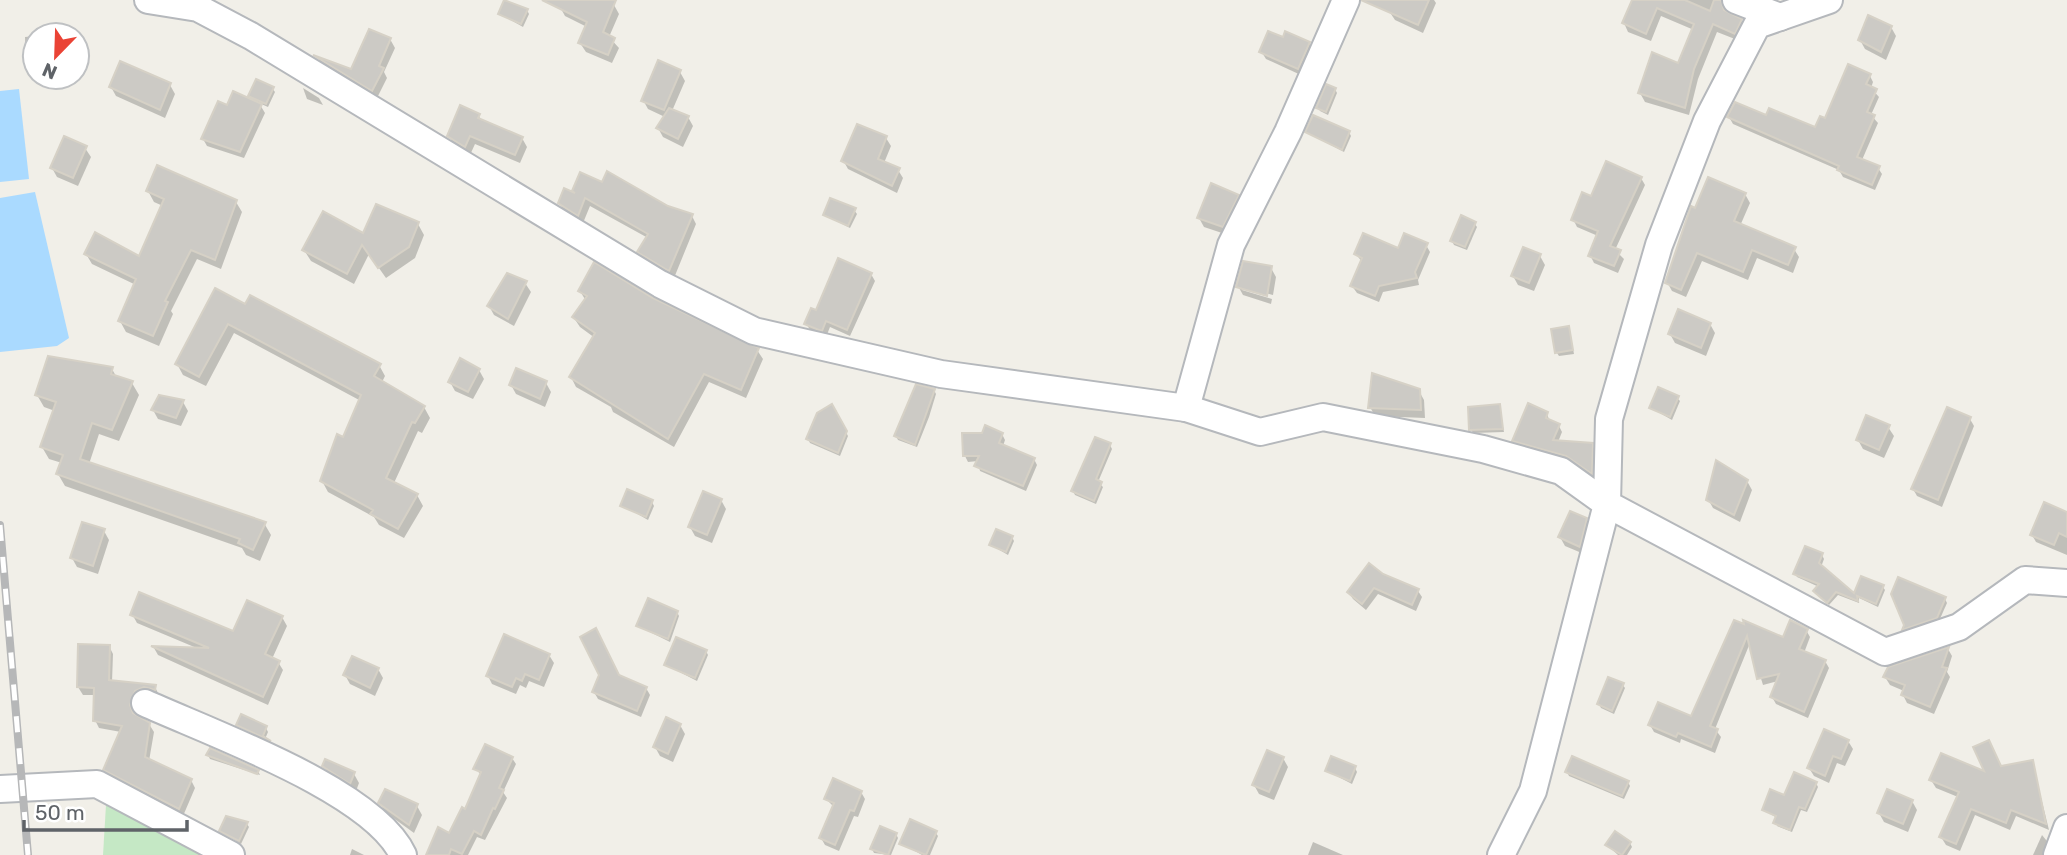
<svg xmlns="http://www.w3.org/2000/svg" width="2067" height="855" viewBox="0 0 2067 855" font-family="Rubik,sans-serif">
	<style>
		.green { fill: #c5e8c5 }
		.water { fill: #aadaff }
		.shadow { fill: #0003 }
		.building { fill: #cccac5; stroke: #d6d1c6; stroke-width: 2 }
		.lines { fill: none; stroke-linecap: round; stroke-linejoin: round }
		.street-casing { stroke: #b5b8bc; stroke-width: 30 }
		.street { stroke: #fff; stroke-width: 26 }
		.rail-casing { stroke: #b6b7b8; stroke-width: 8 }
		.rail { stroke: #fff; stroke-width: 5; stroke-dasharray: 16; stroke-linecap: butt }
	</style>
	<rect width="100%" height="100%" fill="#f1efe8"/>
	<!-- green -->
	<polygon class="green" points="106,805 212,855 103,855"/>
	<!-- water -->
	<g class="water">
		<polygon points="19,89 29,179 0,182 0,91"/>
		<polygon points="35,192 69,338 57,346 0,352 0,198"/>
	</g>
	<!-- shadow -->
	<g class="shadow">
		<polygon points="564,0 602,0 614,5 619,14 609,37 619,48 612,63 586,52 580,43 587,27 565,16 560,7"/>
		<polygon points="1394,0 1434,0 1436,3 1423,33 1395,20 1389,11"/>
		<polygon points="1633,0 1729,0 1724,12 1741,21 1746,29 1740,41 1717,32 1698,79 1689,115 1645,102 1640,93 1679,65 1694,30 1661,16 1651,41 1628,32 1624,23"/>
		<polygon points="527,10 529,14 523,27 500,14"/>
		<polygon points="1891,27 1896,36 1886,60 1865,49 1860,40"/>
		<polygon points="35,36 35,77 46,78 31,78 26,69 25,37"/>
		<polygon points="390,39 395,48 384,72 387,78 377,98 321,63 318,58 352,71"/>
		<polygon points="1284,40 1309,43 1314,51 1303,76 1266,59 1261,51"/>
		<polygon points="680,72 685,81 672,111 688,117 693,126 683,147 663,137 658,128 665,117 648,109 643,100"/>
		<polygon points="1870,76 1873,82 1871,88 1879,97 1871,115 1878,123 1862,160 1878,168 1882,174 1875,190 1843,177 1839,170 1733,124 1729,117 1767,117 1816,130"/>
		<polygon points="170,85 175,94 165,118 116,96 111,87"/>
		<polygon points="272,88 275,92 268,107 259,103 265,113 244,158 207,146 203,139 228,107 254,103 250,96"/>
		<polygon points="303,88 319,98 323,105 307,99"/>
		<polygon points="1335,89 1337,93 1328,115 1320,111 1318,107"/>
		<polygon points="478,115 482,121 522,138 527,147 520,163 475,144 470,155 454,145 449,136"/>
		<polygon points="1307,132 1349,132 1351,136 1344,152"/>
		<polygon points="886,138 891,146 884,163 898,170 903,178 897,193 848,169 843,160"/>
		<polygon points="85,148 91,157 78,186 57,177 52,168"/>
		<polygon points="1641,178 1645,185 1615,250 1624,259 1618,273 1594,263 1590,255 1598,236 1577,227 1573,219 1592,198"/>
		<polygon points="603,184 692,216 696,224 674,278 644,260 639,252 648,238 590,206 583,223 564,212 560,203"/>
		<polygon points="148,191 236,202 242,212 221,269 197,259 171,311 173,314 159,346 126,332 120,321 136,285 92,264 86,254 140,258 163,206 154,202"/>
		<polygon points="1745,194 1750,203 1740,226 1794,249 1799,257 1793,273 1757,258 1748,280 1702,261 1686,297 1672,291 1667,282 1696,210"/>
		<polygon points="1237,196 1243,205 1228,235 1204,227 1199,218"/>
		<polygon points="854,210 857,214 850,228 825,215"/>
		<polygon points="1474,223 1477,227 1467,250 1454,245 1452,241"/>
		<polygon points="418,224 424,235 415,258 386,278 369,254 354,284 311,261 304,250"/>
		<polygon points="1426,245 1430,252 1418,280 1419,285 1383,292 1379,302 1357,293 1352,286 1362,262 1356,254"/>
		<polygon points="1540,256 1545,265 1534,291 1518,285 1513,276"/>
		<polygon points="1271,268 1276,277 1273,295 1242,287 1242,290 1272,299 1271,304 1243,295 1238,286"/>
		<polygon points="871,274 875,281 850,336 830,327 826,337 810,330 806,323 817,312"/>
		<polygon points="525,283 531,292 514,326 494,315 489,306"/>
		<polygon points="580,291 652,300 757,350 763,359 746,398 709,382 674,447 613,412 611,407 576,387 571,377 595,338 580,327 574,318 586,301"/>
		<polygon points="246,306 379,365 385,376 382,382 424,407 430,418 422,433 418,431 394,483 417,495 423,506 404,538 379,525 374,517 328,492 322,481 361,401 234,333 206,386 183,375 177,364"/>
		<polygon points="1710,324 1715,333 1706,356 1675,343 1670,334"/>
		<polygon points="1569,328 1574,354 1559,356 1557,353"/>
		<polygon points="112,369 117,378 132,383 139,395 119,441 99,434 89,464 264,523 271,535 260,561 246,555 242,548 65,486 58,474 62,463 49,459 42,447 55,411 44,407 37,395"/>
		<polygon points="479,370 484,379 473,399 455,391 450,382"/>
		<polygon points="546,383 551,392 545,407 516,394 511,385"/>
		<polygon points="934,390 936,394 929,417 917,447 898,440 896,436"/>
		<polygon points="1419,391 1424,400 1425,418 1375,416 1370,407"/>
		<polygon points="1677,398 1680,401 1672,420 1651,408"/>
		<polygon points="183,402 188,411 181,426 158,419 153,410"/>
		<polygon points="1499,406 1504,432 1473,433 1471,429"/>
		<polygon points="832,407 848,436 840,456 810,443 808,439"/>
		<polygon points="1547,414 1550,422 1559,426 1562,432 1558,442 1592,444 1595,451 1595,478 1571,462 1517,447 1514,441"/>
		<polygon points="1970,419 1974,426 1942,507 1917,496 1913,489"/>
		<polygon points="1888,427 1894,436 1884,458 1863,449 1858,440"/>
		<polygon points="1002,434 1005,440 1003,446 1034,459 1037,465 1026,491 980,471 978,461 968,462 965,456"/>
		<polygon points="1110,445 1112,449 1098,482 1103,487 1096,504 1075,495 1073,491"/>
		<polygon points="1747,481 1752,490 1740,522 1713,508 1708,499"/>
		<polygon points="721,500 726,509 712,543 695,536 690,527"/>
		<polygon points="652,502 654,506 648,520 622,505"/>
		<polygon points="2067,514 2067,555 2036,542 2032,535"/>
		<polygon points="1586,519 1591,529 1584,554 1565,546 1560,537"/>
		<polygon points="104,531 109,540 98,574 77,567 72,558"/>
		<polygon points="1012,537 1014,541 1008,555 991,545"/>
		<polygon points="1822,555 1824,559 1821,567 1855,596 1883,587 1885,590 1878,607 1859,598 1859,603 1838,595 1829,605 1815,592 1819,587 1797,577 1795,573"/>
		<polygon points="1382,575 1418,591 1422,597 1416,611 1378,594 1366,610 1353,599 1349,593"/>
		<polygon points="1945,599 1947,603 1939,621 1906,633 1906,625"/>
		<polygon points="677,612 679,616 670,642 638,626"/>
		<polygon points="132,614 234,634 282,617 287,626 272,659 278,662 283,670 268,705 158,655 154,648 199,649 137,623"/>
		<polygon points="1735,623 1784,639 1806,630 1810,637 1804,653 1825,661 1829,668 1808,718 1776,704 1772,697 1778,681 1763,685 1750,643 1715,729 1721,737 1715,753 1681,739 1680,743 1654,732 1650,725 1692,718"/>
		<polygon points="109,646 113,654 112,682 155,687 159,695 139,698 133,715 149,724 154,732 149,761 191,780 195,788 183,816 109,777 105,769 121,732 99,728 95,720 96,695 83,695 78,687"/>
		<polygon points="1948,649 1952,656 1947,672 1950,677 1934,714 1907,703 1903,695 1904,691 1890,685 1885,677"/>
		<polygon points="706,651 708,655 697,681 666,665"/>
		<polygon points="549,655 554,663 544,687 529,681 526,688 520,685 516,694 492,684 488,676"/>
		<polygon points="378,669 383,678 375,696 350,684 345,675"/>
		<polygon points="618,676 646,688 650,695 641,717 598,699 594,692"/>
		<polygon points="1622,684 1625,688 1614,714 1601,708 1599,704"/>
		<polygon points="238,725 266,728 268,732 265,739 270,742"/>
		<polygon points="680,725 685,734 673,762 660,756 655,747"/>
		<polygon points="1848,741 1853,749 1845,766 1837,763 1829,783 1814,776 1809,768"/>
		<polygon points="208,755 258,771 260,775 210,759"/>
		<polygon points="512,758 516,764 503,792 507,798 485,840 477,837 468,855 428,855 450,835 466,811 482,776 475,768"/>
		<polygon points="1283,758 1288,767 1274,800 1259,794 1254,785"/>
		<polygon points="2032,761 2049,830 2016,816 2010,830 1975,815 1960,851 1946,845 1941,837 1958,797 1936,788 1931,780 1987,775"/>
		<polygon points="324,766 354,774 359,783 356,791 329,775"/>
		<polygon points="1355,768 1357,772 1352,784 1327,771"/>
		<polygon points="1567,772 1628,782 1630,786 1624,799 1569,776"/>
		<polygon points="1816,783 1818,787 1807,812 1801,810 1792,832 1777,826 1777,818 1764,810"/>
		<polygon points="861,792 865,799 858,817 854,816 839,851 825,845 821,838 834,807 826,799"/>
		<polygon points="1912,801 1917,810 1908,832 1884,822 1879,813"/>
		<polygon points="380,803 417,806 422,815 414,833 385,812"/>
		<polygon points="247,824 249,827 241,844 221,831"/>
		<polygon points="935,832 938,836 930,855 922,855 901,843"/>
		<polygon points="896,834 898,838 891,855 874,853 872,849"/>
		<polygon points="2042,835 2051,846 2048,855 2033,855"/>
		<polygon points="1313,842 1343,855 1308,855"/>
		<polygon points="1630,843 1632,847 1627,855 1618,855 1607,845"/>
		<polygon points="352,849 364,855 350,855"/>
	</g>
	<!-- building -->
	<g class="building">
		<polygon points="504,0 528,9 521,24 498,14"/>
		<polygon points="542,0 616,0 603,32 615,38 608,55 578,43 587,22"/>
		<polygon points="1361,0 1429,0 1418,25"/>
		<polygon points="1632,0 1685,0 1710,11 1714,0 1721,0 1724,10 1742,19 1735,34 1713,24 1694,69 1685,108 1638,93 1652,52 1678,63 1694,24 1657,8 1646,34 1622,23"/>
		<polygon points="1868,15 1892,26 1881,52 1858,40"/>
		<polygon points="369,29 391,38 379,66 384,68 372,91 313,55 351,69"/>
		<polygon points="1268,31 1283,37 1285,31 1310,42 1298,69 1259,52"/>
		<polygon points="658,60 681,70 664,110 641,101"/>
		<polygon points="120,61 171,83 160,110 109,87"/>
		<polygon points="1848,64 1871,74 1866,84 1877,89 1867,112 1875,115 1857,157 1880,166 1872,185 1837,170 1839,166 1727,117 1735,102 1766,115 1769,108 1815,127 1820,116 1825,118"/>
		<polygon points="256,79 274,87 266,104 248,96"/>
		<polygon points="1326,84 1336,88 1326,112 1316,108"/>
		<polygon points="233,91 262,104 240,152 201,139 218,101 227,105"/>
		<polygon points="460,105 480,114 478,118 523,137 515,155 470,136 465,147 447,136"/>
		<polygon points="669,108 689,116 678,139 656,128"/>
		<polygon points="1313,115 1350,131 1342,150 1305,132"/>
		<polygon points="857,124 887,136 878,159 900,168 892,186 841,161"/>
		<polygon points="64,136 87,146 73,178 50,168"/>
		<polygon points="1606,161 1642,177 1610,246 1621,250 1614,266 1588,256 1598,231 1571,220 1582,192 1591,196"/>
		<polygon points="157,165 237,200 215,260 191,250 165,301 168,302 153,336 118,321 136,279 84,254 95,232 139,256 164,199 146,191"/>
		<polygon points="607,171 668,206 693,214 669,271 637,252 648,234 585,198 578,216 558,203 564,188 575,193 572,191 580,172 602,182"/>
		<polygon points="1708,177 1746,193 1734,221 1796,247 1788,265 1752,250 1743,272 1697,253 1681,290 1665,283 1691,206 1695,208"/>
		<polygon points="1211,183 1239,195 1223,227 1197,218"/>
		<polygon points="830,198 856,208 848,226 823,215"/>
		<polygon points="376,204 419,222 409,247 378,268 362,245 347,274 302,250 323,211 363,233"/>
		<polygon points="1461,215 1476,222 1465,247 1450,241"/>
		<polygon points="1363,233 1398,248 1404,233 1428,243 1415,272 1417,278 1379,286 1375,296 1350,286 1362,258 1354,254"/>
		<polygon points="1523,247 1541,254 1529,283 1511,276"/>
		<polygon points="838,258 872,273 847,330 826,321 822,331 819,330 804,324 811,308 816,310"/>
		<polygon points="1243,261 1272,266 1267,296 1236,287"/>
		<polygon points="594,262 653,298 759,348 741,390 704,374 668,439 569,377 595,333 572,317 587,296 578,291"/>
		<polygon points="507,273 527,281 508,319 487,306"/>
		<polygon points="215,288 245,304 250,295 381,364 374,376 425,406 415,423 412,422 386,478 418,494 398,529 370,514 373,510 320,481 337,434 343,437 361,395 228,324 199,377 175,364"/>
		<polygon points="1678,309 1711,323 1701,348 1668,334"/>
		<polygon points="1569,326 1573,350 1555,353 1551,329"/>
		<polygon points="48,356 113,367 111,374 133,381 112,430 92,423 80,459 266,522 253,550 238,543 240,539 56,474 63,455 40,447 56,402 35,395"/>
		<polygon points="460,358 480,369 468,392 448,382"/>
		<polygon points="516,368 547,381 540,399 509,385"/>
		<polygon points="1372,373 1420,389 1421,410 1368,408"/>
		<polygon points="916,384 935,389 915,445 894,436"/>
		<polygon points="1658,387 1679,396 1670,417 1649,408"/>
		<polygon points="159,395 184,400 176,418 151,410"/>
		<polygon points="1528,403 1548,412 1546,418 1560,424 1553,440 1593,443 1592,474 1566,456 1512,441"/>
		<polygon points="832,404 847,431 838,453 806,439 817,413"/>
		<polygon points="1500,404 1503,429 1469,430 1468,407"/>
		<polygon points="1947,407 1971,417 1938,500 1911,489"/>
		<polygon points="1866,415 1890,425 1879,450 1856,440"/>
		<polygon points="985,425 1003,433 999,443 1035,458 1023,486 974,466 979,456 963,456 962,433 982,433"/>
		<polygon points="1095,437 1111,443 1096,479 1102,482 1094,501 1071,491"/>
		<polygon points="1716,460 1748,480 1734,515 1706,500"/>
		<polygon points="627,489 653,500 646,517 620,506"/>
		<polygon points="703,491 722,499 707,535 688,527"/>
		<polygon points="2044,502 2067,512 2067,537 2059,533 2054,545 2030,535"/>
		<polygon points="1570,511 1587,518 1580,547 1558,537"/>
		<polygon points="82,522 105,529 93,566 70,558"/>
		<polygon points="996,529 1013,536 1006,552 989,545"/>
		<polygon points="1805,546 1823,553 1819,563 1854,593 1861,576 1884,585 1876,604 1857,596 1858,601 1836,592 1827,603 1813,591 1819,584 1793,574"/>
		<polygon points="1369,563 1383,574 1419,589 1412,605 1374,588 1362,604 1347,592"/>
		<polygon points="1898,577 1946,597 1937,618 1902,630 1904,625 1891,594"/>
		<polygon points="139,592 233,631 247,600 283,616 265,654 280,661 263,697 151,646 209,648 130,615"/>
		<polygon points="648,598 678,611 668,639 636,626"/>
		<polygon points="1734,620 1744,624 1743,620 1783,637 1790,620 1808,629 1799,649 1826,660 1804,712 1770,697 1779,674 1757,679 1747,636 1710,726 1718,729 1711,747 1678,733 1676,737 1648,725 1658,702 1691,716"/>
		<polygon points="596,628 619,675 647,687 637,711 592,692 599,675 580,637"/>
		<polygon points="504,634 550,654 539,680 525,674 522,681 516,678 512,687 486,676"/>
		<polygon points="676,637 707,650 695,678 664,665"/>
		<polygon points="78,644 110,645 109,680 156,685 155,690 144,687 135,691 130,705 133,713 150,723 145,757 192,779 179,809 103,770 122,726 93,721 94,688 77,687"/>
		<polygon points="1949,647 1942,667 1947,668 1930,707 1901,695 1905,685 1883,677 1888,667"/>
		<polygon points="352,656 379,668 370,688 343,675"/>
		<polygon points="1608,677 1624,683 1612,711 1597,704"/>
		<polygon points="241,714 267,726 263,736 271,741 236,725"/>
		<polygon points="666,717 681,724 668,754 653,747"/>
		<polygon points="1824,729 1849,740 1841,759 1833,756 1825,776 1807,768"/>
		<polygon points="1989,740 2001,766 2033,760 2046,824 2011,810 2006,823 1971,809 1956,844 1939,837 1959,792 1929,780 1941,753 1984,771 1973,747"/>
		<polygon points="485,744 513,757 499,788 504,790 495,809 493,808 481,835 474,831 462,854 451,849 449,855 426,855 438,827 449,833 462,807 465,809 481,772 473,769"/>
		<polygon points="210,748 259,770 257,774 206,755"/>
		<polygon points="1267,750 1284,757 1269,792 1252,785"/>
		<polygon points="1331,756 1356,766 1350,781 1325,771"/>
		<polygon points="1572,756 1629,781 1622,796 1565,772"/>
		<polygon points="325,759 355,772 350,784 322,766"/>
		<polygon points="1794,772 1817,782 1805,809 1799,807 1790,830 1773,823 1776,816 1762,810 1770,789 1784,795"/>
		<polygon points="833,778 862,791 854,811 850,810 835,845 819,838 834,803 824,799"/>
		<polygon points="385,789 418,804 409,825 378,803"/>
		<polygon points="1887,789 1913,800 1903,824 1877,813"/>
		<polygon points="226,816 248,822 239,841 219,831"/>
		<polygon points="910,819 937,831 926,855 899,844"/>
		<polygon points="880,826 897,833 888,855 870,849"/>
		<polygon points="1615,831 1631,842 1622,855 1605,845"/>
	</g>
	<g class="lines">
		<defs>
			<g id="street">
				<polyline points="148,0 198,8 251,36 660,284 754,331 941,374 1186,408 1260,432 1323,417 1483,449 1561,471 1607,504 1533,791 1501,855"/>
				<polyline points="1736,0 1780,17"/>
				<polyline points="1829,0 1757,25 1707,121 1659,245 1609,419 1607,504 1885,652 1959,627 2025,580 2067,583"/>
				<polyline points="1186,408 1231,245 1288,132 1346,0"/>
				<path d="M145 703C211 733 374 791 403 855"/>
				<polyline points="0,789 97,784 231,855"/>
				<polyline points="2057,855 2067,828"/>
			</g>
		</defs>
		<!-- street casing -->
		<use href="#street" class="street-casing"/>
		<!-- street -->
		<use href="#street" class="street"/>
		<defs>
			<polyline id="rail" points="0,525 28,855"/>
		</defs>
		<!-- rail casing -->
		<use href="#rail" class="rail-casing"/>
		<!-- rail -->
		<use href="#rail" class="rail"/>
	</g>
	<!-- north arrow -->
	<g transform="translate(56 56) rotate(203)"><circle r="33" fill="#ffffff" stroke="#bfc1c3" stroke-width="2"/>
	<path d="M0-5L12 26L0 18L-12 26Z" fill="#ea4335"/>
	<text y="-10" font-size="19" font-weight="bold" text-anchor="middle" fill="#5f6368">N</text>
	</g>
	<!-- scale -->
	<path d="M24 820v10h163v-10" fill="none" stroke="#5f6368" stroke-width="3.5"/>
	<text x="35" y="820" font-size="21" fill="#5f6368" stroke="#ffffff" stroke-width="5" paint-order="stroke">50 m</text>
</svg>
